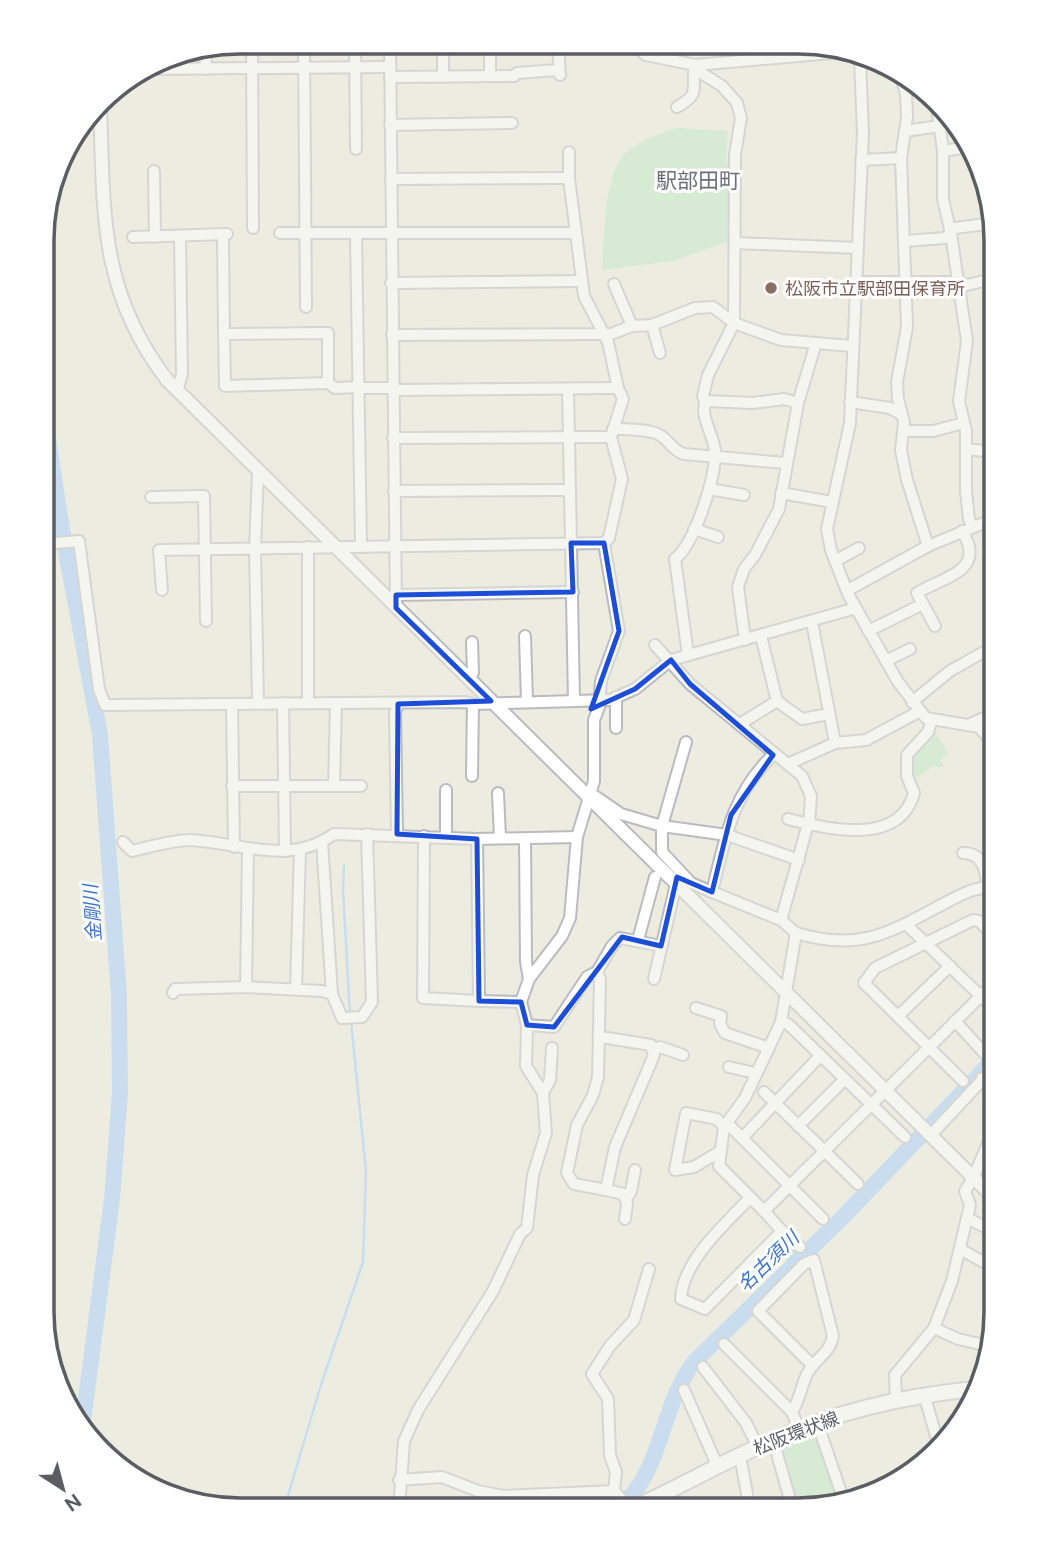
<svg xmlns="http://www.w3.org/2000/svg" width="1038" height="1552" viewBox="0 0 1038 1552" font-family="'Public Sans','Noto Sans JP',sans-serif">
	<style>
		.green { fill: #bce6c1 }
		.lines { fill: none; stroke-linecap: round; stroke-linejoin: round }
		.stream { stroke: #9fcbff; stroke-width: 2.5 }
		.river { stroke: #9fcbff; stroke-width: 16 }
		.minor-casing { stroke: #b9bbc0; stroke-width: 14 }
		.tertiary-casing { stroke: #b9bbc0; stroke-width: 16 }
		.secondary-casing { stroke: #babcc3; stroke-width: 18 }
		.minor { stroke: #fff; stroke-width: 10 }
		.tertiary { stroke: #fff; stroke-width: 12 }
		.secondary { stroke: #fff; stroke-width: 14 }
		.marked { fill: none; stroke: #1d4ed8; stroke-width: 5; stroke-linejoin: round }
		.education-dot { fill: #8d6e63; stroke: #fff; stroke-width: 2.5 }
		.labels { text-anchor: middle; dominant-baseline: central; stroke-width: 6; stroke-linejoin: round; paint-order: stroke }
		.education-label { font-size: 18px; fill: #785e54; stroke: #fff; text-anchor: start }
		.street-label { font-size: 18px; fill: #5a5d62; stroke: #fff }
		.water-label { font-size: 19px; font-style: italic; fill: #3f73c5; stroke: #fff }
		.quarter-label { font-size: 21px; fill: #6b6e74; stroke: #fff }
		.rim { fill: none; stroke: #5a5d62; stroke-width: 3.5 }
	</style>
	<rect width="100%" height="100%" fill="#edece1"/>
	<!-- green -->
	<g class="green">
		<path d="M677 128 728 131 726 162 734 164 731 240 673 261 602 270C605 238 602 172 628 151 642 139 660 134 677 128Z"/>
		<polygon points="933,729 948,754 940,760 944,767 934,766 918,777 912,776 912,756"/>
		<polygon points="780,1239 786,1240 798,1252 788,1262 773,1244"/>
		<polygon points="819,1434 840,1502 796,1510 779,1450"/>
	</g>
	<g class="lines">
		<!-- stream -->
		<g class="stream">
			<polyline points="344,865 343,890 350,1015"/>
			<polyline points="284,1509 320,1388 363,1262 366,1172 351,1021"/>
		</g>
		<!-- river -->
		<g class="river">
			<polyline points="43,405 62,530 100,735 119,995 120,1093 112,1199 83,1422"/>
			<path d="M601 1509C610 1506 624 1502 631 1496 662 1462 664 1399 695 1361L844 1216 996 1057"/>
		</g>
		<defs>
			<g id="minor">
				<polyline points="252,42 253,228"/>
				<polyline points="304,42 306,307"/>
				<polyline points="355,42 356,149"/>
				<polyline points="390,42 396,608"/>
				<polyline points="443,43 443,77"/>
				<polyline points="558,43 560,75"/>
				<polyline points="631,43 646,55 695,65 843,52"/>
				<polyline points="205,48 206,69"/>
				<polyline points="860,58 863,133 850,423 827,529 831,550 848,594 898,682 926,718 979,727 996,747"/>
				<polyline points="695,65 703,74 722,86 737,103 741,118 735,155 734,323 781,340 851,346"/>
				<polyline points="149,69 390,67"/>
				<polyline points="900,75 906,94 907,117 901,158 907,327 897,382 898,399 904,422 901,450 907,480 928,546"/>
				<polyline points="490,76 490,43"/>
				<polyline points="390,77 514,76 517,73 558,70"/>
				<path d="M677 107C703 92 690 89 695 65"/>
				<polyline points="937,107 943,151 943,199 951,234 967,341 959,401 966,431 966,491 969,519 973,527"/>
				<polyline points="390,125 512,123"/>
				<polyline points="905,131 940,126"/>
				<polyline points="943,151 968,147"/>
				<polyline points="861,160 901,158"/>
				<polyline points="154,171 155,237"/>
				<polyline points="391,179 569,178"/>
				<polyline points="280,233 576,233"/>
				<polyline points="356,234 361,545"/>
				<polyline points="133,237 227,234"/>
				<polyline points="223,237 224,334 328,333 328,383"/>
				<polyline points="905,241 945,238 955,228 993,223"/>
				<polyline points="736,243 857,248"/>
				<polyline points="854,282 959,282 967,285 996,278"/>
				<polyline points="391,283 582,281"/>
				<polyline points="614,284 632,326"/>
				<polyline points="652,325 660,353"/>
				<polyline points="224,334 225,386 328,383 335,388 358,387"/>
				<path d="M392 335 611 334 632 326 652 325 695 308 713 307 734 323 708 375 703 396C707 403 704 404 704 411 705 425 715 439 715 453 715 479 695 543 675 559L688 655"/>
				<polyline points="358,388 392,388"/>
				<polyline points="568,389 574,700"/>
				<polyline points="392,390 618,388"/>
				<polyline points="177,391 182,374 180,237"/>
				<polyline points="706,401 753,403 784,399 798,403"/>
				<polyline points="850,402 890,408 901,414"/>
				<path d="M613 429C627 429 646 429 658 434 669 439 671 450 684 454L785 463"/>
				<polyline points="904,431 933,431 964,423"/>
				<polyline points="393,438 611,437"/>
				<polyline points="966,449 993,452"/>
				<polyline points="709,489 744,495"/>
				<polyline points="394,491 570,490"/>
				<polyline points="781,493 832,502"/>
				<polyline points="151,497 204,496 206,621"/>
				<polyline points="996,523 991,515 996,485"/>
				<polyline points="694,529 718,537"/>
				<polyline points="43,544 79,541 99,689 105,705 465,702 473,704 610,700 635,689 671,660 856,608"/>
				<polyline points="308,547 308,702"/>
				<polyline points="835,561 859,548"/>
				<polyline points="162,590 159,550 604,543"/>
				<polyline points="848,590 928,546 996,518"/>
				<polyline points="396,595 573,592"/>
				<path d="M923 604 917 593C945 576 987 571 962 531"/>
				<polyline points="868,631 923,604 935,626"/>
				<polyline points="525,636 527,701"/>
				<polyline points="745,640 738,587 744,569 755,555 779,509 798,403 816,343"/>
				<polyline points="655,645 690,684 802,776 811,796 809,824"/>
				<polyline points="886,661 910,649"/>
				<polyline points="469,679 473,673 472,642"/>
				<polyline points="616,697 616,728"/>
				<polyline points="777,701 802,719 829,714"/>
				<polyline points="912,702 950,671 996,645"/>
				<polyline points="258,703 255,548 258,473"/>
				<polyline points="283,703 285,851"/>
				<polyline points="232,705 234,847"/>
				<polyline points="740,724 777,701 761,636"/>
				<polyline points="970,724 984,718 996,721"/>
				<polyline points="686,742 662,826 727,835 799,860"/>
				<polyline points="835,743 866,740 920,711"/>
				<polyline points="788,764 835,743 812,622"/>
				<polyline points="472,776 473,704"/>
				<polyline points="232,786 361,786"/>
				<polyline points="334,786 336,703"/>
				<polyline points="498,793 500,838"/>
				<path d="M590 799 595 796 621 814 662 826V852L691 883 712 892C725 839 732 794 773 755"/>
				<path d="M788 819C826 829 900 847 914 793L907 776V755L928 732 932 719"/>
				<polyline points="397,834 395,713 398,704"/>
				<polyline points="424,836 423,998 479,1001 477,839"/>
				<polyline points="446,836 446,790"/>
				<polyline points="525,839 526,962 529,979"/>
				<path d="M123 842 132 851C150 847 172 840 191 840 241 843 289 866 334 834L477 839 577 837"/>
				<polyline points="322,842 332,994"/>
				<path d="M963 853C983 853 986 870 987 886"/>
				<polyline points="712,892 781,920"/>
				<polyline points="906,924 996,1011"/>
				<polyline points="796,933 781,920 808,824"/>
				<polyline points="638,940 655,877"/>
				<polyline points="654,979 676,884"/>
				<path d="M996 981 764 1211 719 1166 724 1127 745 1098 781 1022 796 933C860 952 889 933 945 903 962 894 976 886 996 887"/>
				<polyline points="246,987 248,850"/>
				<polyline points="296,989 300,850"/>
				<polyline points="173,993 175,989 246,987 322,991 332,994 342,1018 362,1017 372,1002 367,834"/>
				<polyline points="479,1001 521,1002 529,979 562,936 570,918 577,837 594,781 594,720 599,707 601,681 619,631 604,543 609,538 622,479 611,437 623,399 618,388 608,342 584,296 569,178 569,152"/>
				<polyline points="696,1008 721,1016 720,1024 725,1033 769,1048"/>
				<polyline points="898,1016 950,966"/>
				<polyline points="955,1021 986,1055"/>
				<polyline points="781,1022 788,1024 905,1137"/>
				<polyline points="527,1025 554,1027 587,977 597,972"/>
				<polyline points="601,1037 651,1045 654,1055 615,1147 606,1190 574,1184 567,1173 577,1125 593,1095 598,1077 600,979 597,972 612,946 620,938 661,946"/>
				<polyline points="652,1050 660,1047 683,1055"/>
				<polyline points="729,1067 755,1073"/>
				<polyline points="982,1078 996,1091"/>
				<polyline points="963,1081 864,983 875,968 973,920 979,921 996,938"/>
				<polyline points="764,1092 858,1184"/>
				<polyline points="543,1093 550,1080 552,1048"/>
				<polyline points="798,1126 844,1080"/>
				<polyline points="930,1136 996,1065"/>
				<polyline points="743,1137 820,1056"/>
				<polyline points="719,1152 694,1167 675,1170 686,1113 717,1119 724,1127 731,1127 823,1219"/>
				<polyline points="606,1190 624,1194 627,1204 625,1219"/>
				<polyline points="626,1199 631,1191 635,1170"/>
				<path d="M749 1199C725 1224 682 1262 681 1299L705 1309 782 1231 764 1211"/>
				<polyline points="967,1218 995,1232"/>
				<polyline points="782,1231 800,1247"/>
				<polyline points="960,1249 996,1269"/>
				<polyline points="934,1328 958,1339 988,1346"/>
				<polyline points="724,1344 792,1412"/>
				<polyline points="703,1367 746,1423 758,1447"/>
				<polyline points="684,1390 718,1467"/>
				<polyline points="924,1394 938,1443"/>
				<path d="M896 1399 895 1375 934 1328 952 1281 970 1205 965 1191C979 1172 984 1147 996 1127"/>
				<polyline points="817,1422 844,1501"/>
				<path d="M799 1429 792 1412C800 1399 801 1387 807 1374 815 1358 830 1354 833 1336L814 1260 804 1264 758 1311 813 1366"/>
				<polyline points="773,1440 793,1510"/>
				<polyline points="740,1456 750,1510"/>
				<polyline points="399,1480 442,1477 478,1491 504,1496 614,1491"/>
				<polyline points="399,1509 404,1441 418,1410 493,1291 520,1234 527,1228 533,1175 546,1133 543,1093 526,1066 527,1025 521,1002"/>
				<polyline points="499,1509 504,1496"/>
				<polyline points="648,1510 645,1503 626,1504 614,1491 616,1472 610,1455 608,1399 592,1374 610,1346 634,1320 649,1269"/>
			</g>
			<path id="tertiary" d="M100 103C104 210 98 290 167 380L996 1200"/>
			<path id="secondary" d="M629 1510C678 1488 724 1461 773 1440 837 1411 904 1396 974 1389"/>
		</defs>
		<!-- minor casing -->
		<use href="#minor" class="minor-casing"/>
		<!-- tertiary casing -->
		<use href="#tertiary" class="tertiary-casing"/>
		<!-- secondary casing -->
		<use href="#secondary" class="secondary-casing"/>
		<!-- minor -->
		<use href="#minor" class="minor"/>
		<!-- tertiary -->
		<use href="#tertiary" class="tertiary"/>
		<!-- secondary -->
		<use href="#secondary" class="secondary"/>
	</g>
	<!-- marked area -->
	<path d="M0 0H1038V1552H0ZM571 543H604L619 631 591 709 635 689 671 660 690 684 773 755 731 815 712 892 677 877 661 946 622 937 554 1027 527 1025 521 1002 479 1001 477 839 397 834 398 704 491 701 396 608V595L573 592Z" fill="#edece1" fill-opacity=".55" fill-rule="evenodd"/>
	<path class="marked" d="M571 543H604L619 631 591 709 635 689 671 660 690 684 773 755 731 815 712 892 677 877 661 946 622 937 554 1027 527 1025 521 1002 479 1001 477 839 397 834 398 704 491 701 396 608V595L573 592Z"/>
	<!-- markers -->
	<circle class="education-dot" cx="771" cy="288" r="7"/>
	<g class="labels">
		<!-- education labels -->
		<g class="education-label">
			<text x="785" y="288">松阪市立駅部田保育所</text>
		</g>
		<!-- street labels -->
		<g class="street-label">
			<text transform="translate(796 1433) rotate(-21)">松阪環状線</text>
		</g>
		<!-- water labels -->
		<g class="water-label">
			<text transform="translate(92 913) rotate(-94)">金剛川</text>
			<text transform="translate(768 1261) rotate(-44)">名古須川</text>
		</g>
		<!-- quarter labels -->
		<g class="quarter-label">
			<text x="698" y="180">駅部田町</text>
		</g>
	</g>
	<!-- crop -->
	<path d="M0 0H1038V1552H0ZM240 54H798A186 186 0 0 1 984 240V1312A186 186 0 0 1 798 1498H240A186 186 0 0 1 54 1312V240A186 186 0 0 1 240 54Z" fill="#fff" fill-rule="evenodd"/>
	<path class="rim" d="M240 54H798A186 186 0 0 1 984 240V1312A186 186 0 0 1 798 1498H240A186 186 0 0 1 54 1312V240A186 186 0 0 1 240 54Z"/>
	<!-- north arrow -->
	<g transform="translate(63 1489) rotate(144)" stroke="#ffffff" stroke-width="5" paint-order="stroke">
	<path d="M0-5L12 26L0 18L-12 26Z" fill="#5a5d62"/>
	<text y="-10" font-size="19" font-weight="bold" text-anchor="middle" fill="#5a5d62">N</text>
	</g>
</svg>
